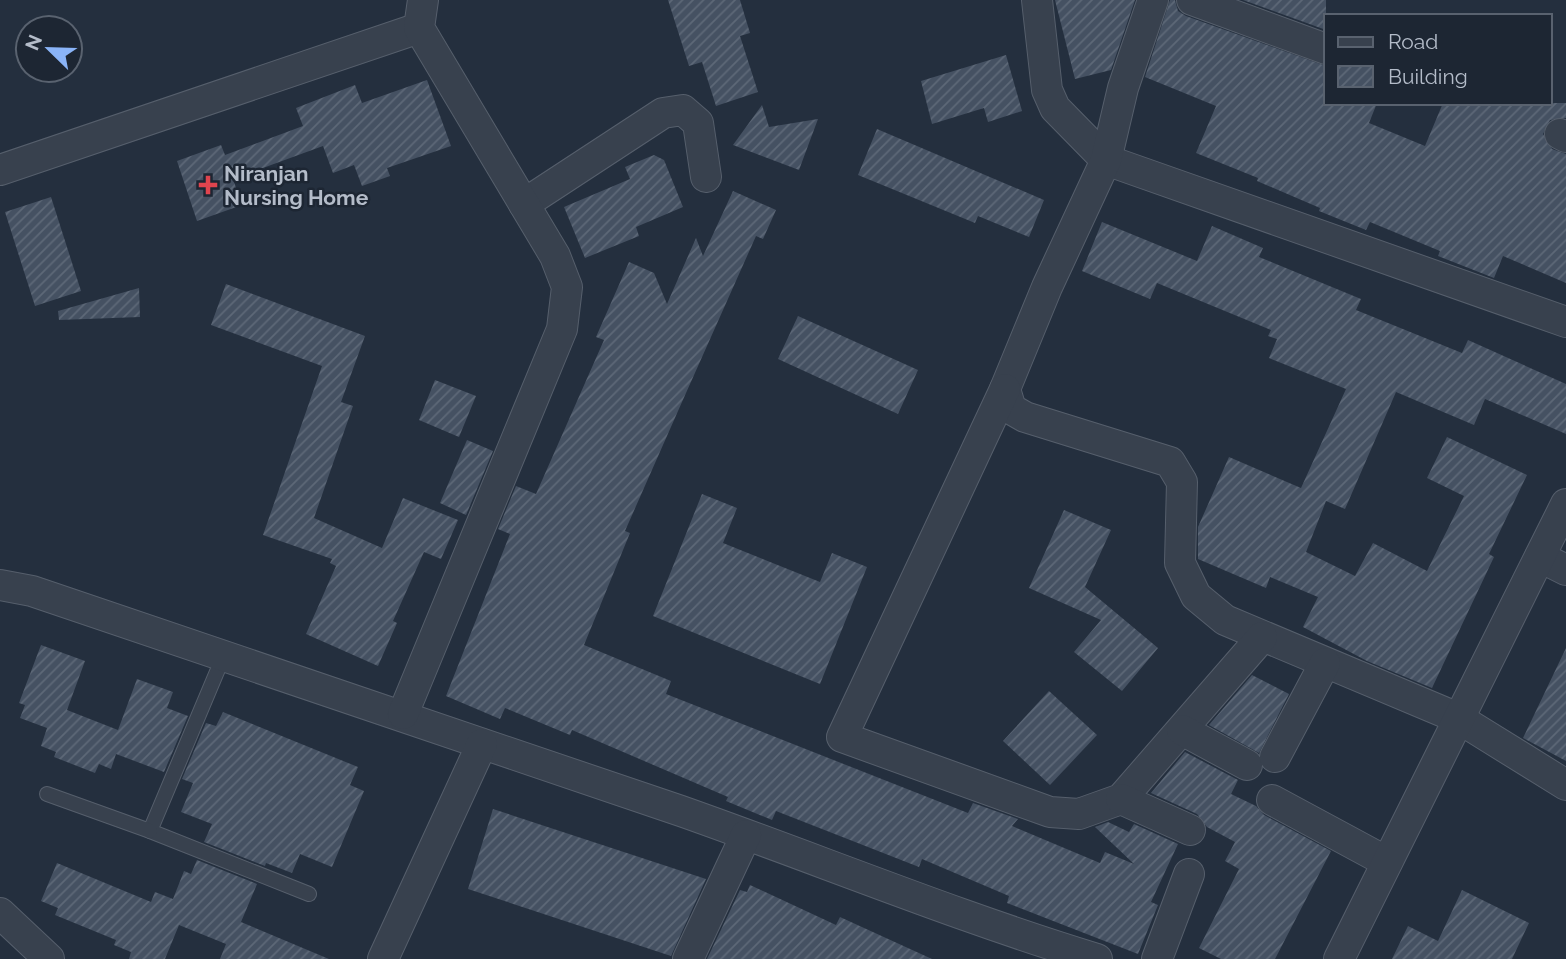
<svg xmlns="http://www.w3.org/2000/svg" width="1566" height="959" viewBox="0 0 1566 959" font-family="Raleway,sans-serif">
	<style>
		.building { fill: url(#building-hatch) }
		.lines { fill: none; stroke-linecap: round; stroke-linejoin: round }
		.service-casing { stroke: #565f6c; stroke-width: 16 }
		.minor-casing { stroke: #565f6c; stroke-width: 32 }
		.service { stroke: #38414e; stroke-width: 14 }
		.minor { stroke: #38414e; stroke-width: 30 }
		.health-dot { fill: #e0444e; stroke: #1d2633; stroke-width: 2.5 }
		.labels { text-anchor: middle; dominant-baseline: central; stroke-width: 5; stroke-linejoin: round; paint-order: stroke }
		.poi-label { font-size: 21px; font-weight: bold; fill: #b4bcc9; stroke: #1d2633; text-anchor: start }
	</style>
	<defs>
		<pattern id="building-hatch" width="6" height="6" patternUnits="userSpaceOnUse" patternTransform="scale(1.75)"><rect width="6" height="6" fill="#455162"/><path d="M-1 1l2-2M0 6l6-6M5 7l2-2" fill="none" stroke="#5d6877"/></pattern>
	</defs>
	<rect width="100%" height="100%" fill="#242f3e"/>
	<!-- building -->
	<g class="building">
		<polygon points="668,0 740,0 750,33 740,36 758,92 716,106 702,62 689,66"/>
		<polygon points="1055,0 1135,0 1111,70 1075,79"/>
		<polygon points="1170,0 1175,0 1178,11 1186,16 1326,66 1326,103 1377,103 1369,123 1425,146 1443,103 1566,103 1566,118 1550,120 1543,134 1552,149 1566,154 1566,283 1503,256 1494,278 1438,256 1440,251 1370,222 1366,230 1319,211 1320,208 1257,181 1258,178 1196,153 1216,106 1145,77"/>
		<polygon points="1243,0 1326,0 1326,30"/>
		<polygon points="1006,55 1022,111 988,122 984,108 932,124 921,81"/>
		<polygon points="427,80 451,146 387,168 390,176 362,186 354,165 333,173 323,146 233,179 242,205 197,221 177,161 221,145 225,155 303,126 296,108 355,85 362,103"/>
		<polygon points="762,105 769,127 818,119 799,170 733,145"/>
		<polygon points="877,129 1044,200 1029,237 978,216 975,223 858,175"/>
		<polygon points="654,155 664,160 683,207 636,227 639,236 585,258 564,207 630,179 625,167"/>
		<polygon points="733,191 776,210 763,239 756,236 682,402 625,531 630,533 584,645 671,681 666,694 968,813 973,803 1018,819 1012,826 1100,863 1105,852 1134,864 1095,827 1108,822 1129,832 1134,824 1178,844 1151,902 1158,905 1138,954 1007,903 1009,896 922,859 919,867 776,811 772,820 726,801 728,797 572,730 570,735 505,708 500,719 446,696 510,534 498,529 516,486 536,494 604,340 596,337 629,262 654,273 667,304 696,238 703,256"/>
		<polygon points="51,197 81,291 35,306 5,212"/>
		<polygon points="1102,222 1197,261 1212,226 1263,248 1259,257 1361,299 1356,310 1462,353 1468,340 1566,384 1566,434 1485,399 1474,425 1396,392 1345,509 1326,501 1306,552 1355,576 1373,543 1427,571 1464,496 1427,478 1447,437 1527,475 1489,554 1494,557 1432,688 1367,661 1303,627 1318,597 1270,577 1266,588 1198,559 1198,527 1229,457 1301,488 1346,389 1269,358 1277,339 1268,336 1271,330 1157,283 1150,299 1082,271"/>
		<polygon points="226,284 365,336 341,402 353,406 314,518 382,548 403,498 458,520 441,559 424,552 393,621 397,623 378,666 306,634 336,566 330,563 332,559 263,535 322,366 211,325"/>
		<polygon points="139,288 140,317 59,320 58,311"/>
		<polygon points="798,316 918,370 898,414 778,359"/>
		<polygon points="435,380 476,396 459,437 419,420"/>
		<polygon points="467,440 493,451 466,515 440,503"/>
		<polygon points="702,494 737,508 723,543 820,582 832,553 867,567 820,684 653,616"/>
		<polygon points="1064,510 1111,530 1085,587 1158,648 1122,691 1074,652 1101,620 1029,588"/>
		<polygon points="41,645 85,661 67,710 118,730 137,679 173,692 167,708 188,716 164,772 116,754 111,769 99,764 95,773 54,757 56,752 41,746 47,728 20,718 25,705 19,703"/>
		<polygon points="1566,648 1566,761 1523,738"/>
		<polygon points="1252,675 1289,694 1259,753 1209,725"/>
		<polygon points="1049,691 1097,735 1050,785 1003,741"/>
		<polygon points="223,712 358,767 350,785 364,791 332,867 300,854 292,873 266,863 265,866 204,842 212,824 181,812 193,783 182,779 206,723 216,726"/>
		<polygon points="1185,752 1238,780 1231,794 1256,806 1264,815 1331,851 1275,959 1221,959 1199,948 1239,869 1225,861 1235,842 1207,827 1197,814 1151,793"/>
		<polygon points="493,809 706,879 671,956 468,889"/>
		<polygon points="197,860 257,884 241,922 329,959 220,959 226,944 179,925 165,959 129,959 131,952 114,945 116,940 55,915 58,908 41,901 57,863 151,902 155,892 173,899 184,871 191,874"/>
		<polygon points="750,885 836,925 840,917 932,959 707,959 740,890 747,892"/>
		<polygon points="1462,890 1529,923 1512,959 1392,959 1408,926 1438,941"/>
	</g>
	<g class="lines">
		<defs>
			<g id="service">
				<polyline points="224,655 150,831 309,894"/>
				<polyline points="47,794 150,831"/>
			</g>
			<g id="minor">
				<polyline points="1037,0 1047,90 1055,108 1106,160 1566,322"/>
				<polyline points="1153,0 1123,88 1106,160 1047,287 1005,389 1011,409 1025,417 1170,462 1182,482 1180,563 1196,596 1225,620 1458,718 1566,785"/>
				<polyline points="1192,0 1326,49"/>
				<polyline points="1560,134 1566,137"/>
				<polyline points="0,170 419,28"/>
				<polyline points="524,204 663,113 683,110 698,123 706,177"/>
				<polyline points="1005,389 842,737 1050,812 1079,814 1121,799 1262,637"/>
				<polyline points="1540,557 1566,570"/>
				<path d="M0 585 32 591C249 663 465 737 681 811 820 860 956 916 1097 959"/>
				<polyline points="403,714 562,329 567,287 555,256 419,28 423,0"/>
				<polyline points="1182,730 1247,765"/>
				<polyline points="1275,757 1325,663"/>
				<polyline points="1121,799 1190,830"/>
				<polyline points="1272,800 1387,862"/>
				<polyline points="0,913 49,959"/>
				<polyline points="383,959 482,744"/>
				<polyline points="688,959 746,835"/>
				<polyline points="1157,959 1189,874"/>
				<polyline points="1339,959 1566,504"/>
			</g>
		</defs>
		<!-- service casing -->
		<use href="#service" class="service-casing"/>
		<!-- minor casing -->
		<use href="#minor" class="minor-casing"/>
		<!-- service -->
		<use href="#service" class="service"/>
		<!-- minor -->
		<use href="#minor" class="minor"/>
	</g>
	<!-- markers -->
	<path class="health-dot" d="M204.5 174.5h7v7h7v7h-7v7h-7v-7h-7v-7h7z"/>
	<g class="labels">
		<!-- poi labels -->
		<g class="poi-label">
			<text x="224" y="173">Niranjan<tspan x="224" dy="24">Nursing Home</tspan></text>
		</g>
	</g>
	<!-- legend -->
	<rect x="1324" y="14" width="228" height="91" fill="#1d2633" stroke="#59626f" stroke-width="2"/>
	<rect x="1338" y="37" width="35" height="10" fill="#38414e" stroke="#59626f" stroke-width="2"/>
	<text x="1388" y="49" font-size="21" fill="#b4bcc9">Road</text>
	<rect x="1338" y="66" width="35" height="21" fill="url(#building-hatch)" stroke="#59626f" stroke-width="2"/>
	<text x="1388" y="84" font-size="21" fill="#b4bcc9">Building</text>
	<!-- north arrow -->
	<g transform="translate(49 49) rotate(293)"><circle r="33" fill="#1d2633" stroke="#59626f" stroke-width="2"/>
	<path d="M0-5L12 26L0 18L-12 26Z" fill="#8ab4f8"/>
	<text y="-10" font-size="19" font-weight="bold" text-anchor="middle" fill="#b4bcc9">N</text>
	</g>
</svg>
